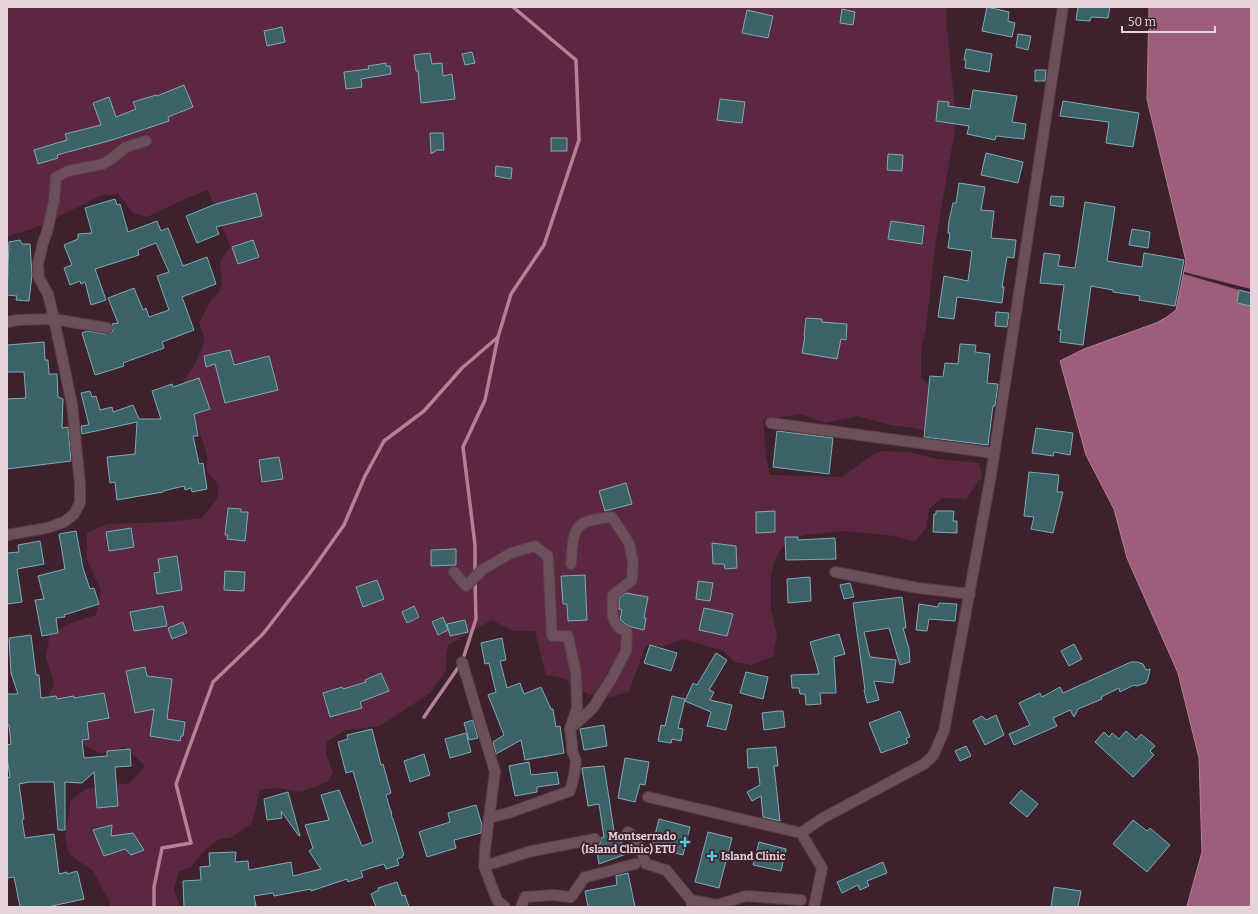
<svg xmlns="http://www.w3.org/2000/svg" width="1258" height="914" viewBox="0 0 1258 914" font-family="Bitter,serif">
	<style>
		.green { fill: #5c2841 }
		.water { fill: #9e5d7a; stroke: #b48197 }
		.pier { fill: #3d222e }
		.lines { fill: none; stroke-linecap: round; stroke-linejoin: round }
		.stream { stroke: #b48197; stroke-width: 3.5 }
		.building { fill: #3b6269; stroke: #81abb2 }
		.street-casing { stroke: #563f49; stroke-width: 12 }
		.street { stroke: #6d4e5b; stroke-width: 10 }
		.poi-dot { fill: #54cadd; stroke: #3d222e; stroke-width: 1.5 }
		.labels { text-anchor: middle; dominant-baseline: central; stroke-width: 4; stroke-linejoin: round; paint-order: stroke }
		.poi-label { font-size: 11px; font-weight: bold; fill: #e7d4db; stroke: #3d222e; text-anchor: end }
	</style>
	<rect width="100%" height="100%" fill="#3d222e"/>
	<!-- green -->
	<polygon class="green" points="7,7 947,7 946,17 956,123 936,239 926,328 921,349 921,378 929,385 969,440 913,428 891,425 857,416 825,423 800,414 763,420 766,455 770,475 842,477 871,456 881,451 910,452 937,459 979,463 982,477 966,499 942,498 929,509 926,528 915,542 895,536 844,531 805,535 788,539 775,559 771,576 771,610 777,635 773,656 752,665 734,662 724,651 683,639 664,646 646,645 629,691 611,697 587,694 578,686 563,678 546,675 535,631 513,631 492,620 448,645 446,657 446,670 430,693 380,726 346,730 327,741 326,754 333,773 327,782 300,792 276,788 259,790 255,813 251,824 230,838 219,839 203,852 191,867 178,872 174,890 180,907 111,907 110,903 93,871 69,854 65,834 71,800 86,789 130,783 145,766 125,747 100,753 79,742 42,712 54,683 46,657 50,634 71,623 96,615 101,590 87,560 87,533 107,524 168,522 202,518 217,499 219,485 207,472 207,454 198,428 185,412 183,384 195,364 205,340 199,323 211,300 220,291 222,281 220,262 230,247 208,190 180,201 147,217 133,213 118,194 100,196 35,228 8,236 7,238"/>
	<!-- water -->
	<polygon class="water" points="1149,7 1251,7 1251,907 1188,907 1187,906 1202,852 1199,758 1178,673 1127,558 1114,509 1086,455 1060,361 1084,349 1156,323 1167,317 1176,310 1186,261 1147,99"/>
	<!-- pier -->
	<polygon class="pier" points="1184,272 1251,289 1251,306 1237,303 1239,290 1184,274"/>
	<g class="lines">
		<!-- stream -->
		<g class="stream">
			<polyline points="475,574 475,545 463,447 485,400 498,337"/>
			<polyline points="424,717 462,662 476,619 475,580"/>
			<polyline points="154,907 154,887 162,848 191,843 176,784 213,682 263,634 310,573 344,525 365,476 384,441 424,411 462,368 498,337 511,294 544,245 579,140 576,60 513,7"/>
		</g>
	</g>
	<!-- building -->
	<g class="building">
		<polygon points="987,7 1009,12 1008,21 1015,23 1012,37 982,31"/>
		<polygon points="1078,7 1110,7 1108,18 1091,17 1090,21 1076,20"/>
		<polygon points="842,9 855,12 853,25 840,23"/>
		<polygon points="747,10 773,16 768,38 742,33"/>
		<polygon points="282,27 285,42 267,46 264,31"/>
		<polygon points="1018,34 1031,36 1028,50 1016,47"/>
		<polygon points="966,49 992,54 989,72 965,68 966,60 964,60"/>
		<polygon points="472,52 475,63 465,65 462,54"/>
		<polygon points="430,53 432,64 442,63 443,76 452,74 455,99 421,103 418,71 416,71 414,55"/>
		<polygon points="386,63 386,66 390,66 391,74 361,79 362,87 346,89 344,72 369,69 368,66"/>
		<polygon points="1035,70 1046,70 1045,81 1035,81"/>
		<polygon points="184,85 193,107 168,117 169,121 112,140 57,155 58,158 38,164 34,150 67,140 65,134 101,125 93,103 109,97 116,117 136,109 133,102 156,95 157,96"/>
		<polygon points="973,90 1017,96 1012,122 1026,124 1024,139 996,136 995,140 967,134 969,126 936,121 938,101 949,102 948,106 970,109"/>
		<polygon points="720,99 745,102 742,123 717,120"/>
		<polygon points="1063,101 1139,113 1133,147 1106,143 1109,122 1060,116"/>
		<polygon points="430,133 443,133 444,150 437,150 431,154"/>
		<rect x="551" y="138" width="16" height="13"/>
		<polygon points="986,153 1023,162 1018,183 981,175"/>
		<polygon points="888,154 903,155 902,171 887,170"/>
		<polygon points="496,166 512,168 511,179 495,176"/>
		<polygon points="959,183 985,187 981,210 994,211 991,238 1016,240 1014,258 1007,257 1002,287 1004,287 1002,303 957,297 954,319 938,317 944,276 968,281 972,251 948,248 950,233 948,233 949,221 953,203 956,203"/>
		<polygon points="256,193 262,216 216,227 219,234 197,243 186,216 216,204"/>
		<polygon points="1051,196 1064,197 1063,207 1050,205"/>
		<polygon points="115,199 117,205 120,204 128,232 157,221 161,231 168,228 183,266 207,257 216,284 182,297 194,330 162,342 164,348 123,363 124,366 95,375 82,333 87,331 106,334 112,332 113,329 112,324 118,323 108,298 134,288 143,310 146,308 149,317 169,310 157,276 169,272 156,243 138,250 139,255 95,269 106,300 91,305 85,282 81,284 80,281 70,285 64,268 72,265 64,245 78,239 78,234 92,233 85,208"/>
		<polygon points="1085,202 1115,207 1107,261 1142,267 1144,253 1184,260 1175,306 1139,300 1140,296 1113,292 1113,290 1091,286 1083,345 1060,342 1061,330 1058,330 1064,285 1040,283 1044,253 1060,255 1058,266 1075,268"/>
		<polygon points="891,221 924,226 922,244 888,239"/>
		<polygon points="1132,229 1150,232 1148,248 1129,245"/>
		<polygon points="20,240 22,244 30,244 32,275 29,301 16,300 17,296 7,295 9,242"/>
		<polygon points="253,240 259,257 238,264 232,247"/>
		<polygon points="1239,290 1251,293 1251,306 1237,303"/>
		<polygon points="996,312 1009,313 1007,327 995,326"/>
		<polygon points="806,318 822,319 822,322 847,324 846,340 841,339 837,359 802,353 805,336 804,336"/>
		<polygon points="44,342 45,360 48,360 49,374 57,374 58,397 63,399 62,428 68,427 71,461 7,469 7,399 26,398 24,372 7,372 7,345"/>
		<polygon points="960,344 976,345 975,352 990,354 987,383 998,384 995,406 993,406 988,445 924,437 930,376 943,377 945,363 958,364"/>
		<polygon points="230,350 234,365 269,356 278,390 225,403 215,364 206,367 204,356"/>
		<polygon points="199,378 210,409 194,414 198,436 193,436 199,464 203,463 207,489 192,492 191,488 185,490 184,486 163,491 163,492 117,500 115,482 110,483 107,457 135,454 137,422 82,434 81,426 89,425 81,393 90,391 92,397 96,396 100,410 112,407 113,412 133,405 139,419 161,419 152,391 172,384 173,387"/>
		<polygon points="1036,428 1073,433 1070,455 1054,452 1053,456 1032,453"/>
		<polygon points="777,431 833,438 829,474 773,467"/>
		<polygon points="279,457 283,479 262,482 259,460"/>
		<polygon points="1029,472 1059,475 1057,492 1063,492 1053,533 1031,529 1034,517 1024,516"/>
		<polygon points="626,483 632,504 605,511 599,491"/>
		<polygon points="228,508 241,509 241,512 248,512 245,541 227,539 228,535 225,535"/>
		<polygon points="775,511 775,532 756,533 756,512"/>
		<polygon points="936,511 954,511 953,521 957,521 957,533 933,532 934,514 936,514"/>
		<polygon points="131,528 134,547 109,551 106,532"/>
		<polygon points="76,531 83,568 90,589 94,588 99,604 64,615 65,617 56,618 58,633 42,636 35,600 44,599 38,576 65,569 59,534"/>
		<polygon points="785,537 798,537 798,540 835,538 836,559 786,560"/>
		<polygon points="40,541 44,564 17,569 22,602 7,604 7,553 19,552 18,545"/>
		<polygon points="712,543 736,546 737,568 725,569 724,564 713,564"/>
		<polygon points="456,549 456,565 431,566 431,550"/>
		<polygon points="177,556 182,590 157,594 154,573 160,572 158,559"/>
		<polygon points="225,571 245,572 244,591 224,590"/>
		<polygon points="585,575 587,620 568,621 567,604 563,604 561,576"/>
		<polygon points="810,577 811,601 788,603 787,579"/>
		<polygon points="377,580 384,599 363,607 356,587"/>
		<polygon points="698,581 713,583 710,601 696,599"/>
		<polygon points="850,583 854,597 844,599 840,585"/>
		<polygon points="626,593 648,597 644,618 646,618 644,630 631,627 625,624 620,619 622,610 619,609 619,598"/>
		<polygon points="902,597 906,628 903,628 909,649 910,662 900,665 889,628 864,632 870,657 896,660 893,683 874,681 879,700 867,703 864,690 865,690 853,603"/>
		<polygon points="939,603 957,604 955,621 929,619 927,631 916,630 919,604 938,607"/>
		<polygon points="163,606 167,626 134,631 130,612"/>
		<polygon points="414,606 419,617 407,623 402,612"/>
		<polygon points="704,608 733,614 727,636 699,630"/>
		<polygon points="443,617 448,630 438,635 432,622"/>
		<polygon points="465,620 468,632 450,636 447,624"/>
		<polygon points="183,622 187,633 172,639 168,628"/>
		<polygon points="839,634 845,654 834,657 836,693 820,693 821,704 806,705 805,694 800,694 799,688 792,688 791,675 819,674 810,642"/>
		<polygon points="31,635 36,675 39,675 41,698 56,696 57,699 74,696 74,698 104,693 109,718 87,722 89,739 82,740 84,758 107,756 107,751 130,749 131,766 115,767 118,806 97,808 94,772 82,783 65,782 65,830 58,830 54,782 29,782 19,784 24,819 22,820 25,838 54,834 59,874 67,872 67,874 77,871 78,874 84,899 52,906 52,907 20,907 14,877 7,878 7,778 10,777 7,757 7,745 11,744 9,725 7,725 7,694 18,694 11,673 9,638"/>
		<polygon points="502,638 506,660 500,661 507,688 520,683 524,694 541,687 551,709 553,709 556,727 560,726 564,753 525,760 521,740 496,754 493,742 504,735 488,695 496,692 489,663 485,664 481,643"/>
		<polygon points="1074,644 1082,659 1069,666 1061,651"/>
		<polygon points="650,645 677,653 671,671 644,663"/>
		<polygon points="716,653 727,660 709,690 714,692 710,700 732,705 726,730 707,726 711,712 685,701 693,683 697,685"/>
		<polygon points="1131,662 1137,662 1143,664 1146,670 1150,669 1148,679 1146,683 1137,686 1134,685 1120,692 1119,688 1101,697 1102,699 1078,709 1074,717 1070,710 1053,718 1057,726 1014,745 1009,734 1030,725 1019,703 1040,693 1042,697 1060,687 1063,693"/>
		<polygon points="145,667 147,676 172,679 167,719 185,722 183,736 181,736 180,741 150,736 154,709 135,713 126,671"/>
		<polygon points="746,672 768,677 763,699 740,693"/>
		<polygon points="381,673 389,691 360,702 362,708 330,717 323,693 342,687 343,689 366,682 365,680"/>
		<polygon points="672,696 685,699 678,728 683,729 681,741 672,739 671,743 658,741 661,725 665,726"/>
		<polygon points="778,711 783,711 785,727 764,730 762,713"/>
		<polygon points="900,711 910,737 906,738 908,743 881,753 869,723"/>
		<polygon points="996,715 1004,735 985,745 973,721 982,716 986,720"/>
		<polygon points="473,720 478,738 469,740 464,723"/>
		<polygon points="604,725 607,746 584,750 580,729"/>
		<polygon points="372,729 381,765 383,764 391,793 386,795 390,809 391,810 392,818 393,819 404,855 402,856 403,857 397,859 399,865 386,869 384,864 361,871 363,877 348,882 347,879 311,891 311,889 274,896 273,893 254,896 256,906 248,907 184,907 183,881 201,880 200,867 210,866 209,853 236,852 235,862 248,861 249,870 291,862 293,876 321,869 309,851 313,848 305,825 329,820 321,795 339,790 362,846 373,842 353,771 346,773 338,742 348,739 347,735"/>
		<polygon points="1126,731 1136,740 1141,734 1155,746 1150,751 1154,755 1133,777 1095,742 1104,732 1109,737 1112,733 1119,739"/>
		<polygon points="466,733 471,752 450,758 445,739"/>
		<polygon points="966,746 971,756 960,761 955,751"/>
		<polygon points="776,747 778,766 774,766 780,821 763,817 761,796 752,801 747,792 760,785 758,767 748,768 747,749"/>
		<polygon points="424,754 430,775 410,782 404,761"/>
		<polygon points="625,758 649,762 645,785 640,784 635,802 618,798"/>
		<polygon points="529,762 531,775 557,772 559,784 537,787 537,792 515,796 509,766"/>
		<polygon points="604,766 614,831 617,831 626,854 599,864 596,845 600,844 601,838 604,837 599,804 588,806 582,768"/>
		<polygon points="1021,790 1038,804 1027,817 1010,803"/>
		<polygon points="288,792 300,836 299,836 281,811 282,818 267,820 264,799"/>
		<polygon points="476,805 482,825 481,833 454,840 456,848 427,857 419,832 450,822 448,813"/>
		<polygon points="659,819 690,827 683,855 652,847"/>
		<polygon points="1133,820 1147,831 1150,828 1170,845 1147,872 1113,844"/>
		<polygon points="112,825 111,836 133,833 144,850 131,855 125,849 104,856 93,830"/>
		<polygon points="708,832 732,838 719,888 695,882"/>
		<polygon points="759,842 786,849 781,871 753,865"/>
		<polygon points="883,862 887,873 867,881 869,886 860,890 858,885 842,893 837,882"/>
		<polygon points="628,873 635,907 588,907 585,891 617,885 616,876"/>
		<polygon points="397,882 402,896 405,895 409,907 376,907 371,894 379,890 378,888"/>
		<polygon points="1054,887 1081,891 1078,907 1051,907"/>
	</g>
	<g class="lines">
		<defs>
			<g id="street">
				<polyline points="7,322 18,320 54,319 107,328"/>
				<polyline points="771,423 993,453"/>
				<polyline points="7,535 47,528 64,522 74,514 80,503 80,484 72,404 54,319 48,294 39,278 38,264 43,243 47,232 54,201 56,177 68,171 103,164 110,160 126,147 146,141"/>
				<path d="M571 564C574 527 572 521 612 517L629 543 633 562 632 580 613 595C612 611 609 625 627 632L626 651 612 678 592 709 571 728"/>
				<polyline points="454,572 466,586 482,570 511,553 535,546 548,556 552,636 568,636 576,673 577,708 570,729 572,744 572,750 576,761 574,776 570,791 508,813 489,818"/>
				<polyline points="835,572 918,588 970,594"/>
				<polyline points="462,662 495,772 485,849 484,866 497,900 505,907"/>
				<polyline points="648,797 801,833 822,868 814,907"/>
				<polyline points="628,832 637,840 646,864 666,870 691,900 692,905"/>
				<polyline points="801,833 823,818 924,764 933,756 944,731 991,475 1063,7"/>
				<polyline points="484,866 532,851 595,839"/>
				<polyline points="691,900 717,905 746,896 801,900"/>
				<path d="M521 907 525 897 553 895 571 897 585 877C602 874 618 868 635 864"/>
			</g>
		</defs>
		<!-- street casing -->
		<use href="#street" class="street-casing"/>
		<!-- street -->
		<use href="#street" class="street"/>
	</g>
	<!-- markers -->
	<g class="poi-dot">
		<path d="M683 836h4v4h4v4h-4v4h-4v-4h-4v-4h4z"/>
		<path d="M710 850h4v4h4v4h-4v4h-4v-4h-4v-4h4z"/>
	</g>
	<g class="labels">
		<!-- poi labels -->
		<g class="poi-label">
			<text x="676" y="836">Montserrado<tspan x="676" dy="13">(Island Clinic) ETU</tspan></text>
			<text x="721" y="856" text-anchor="start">Island Clinic</text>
		</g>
	</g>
	<!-- border -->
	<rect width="1258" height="914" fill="none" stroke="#e7d4db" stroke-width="16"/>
	<!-- scale -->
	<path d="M1122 26v6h93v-6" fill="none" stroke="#e7d4db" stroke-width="2"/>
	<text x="1128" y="26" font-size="12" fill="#e7d4db" stroke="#3d222e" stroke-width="3" paint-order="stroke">50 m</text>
</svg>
